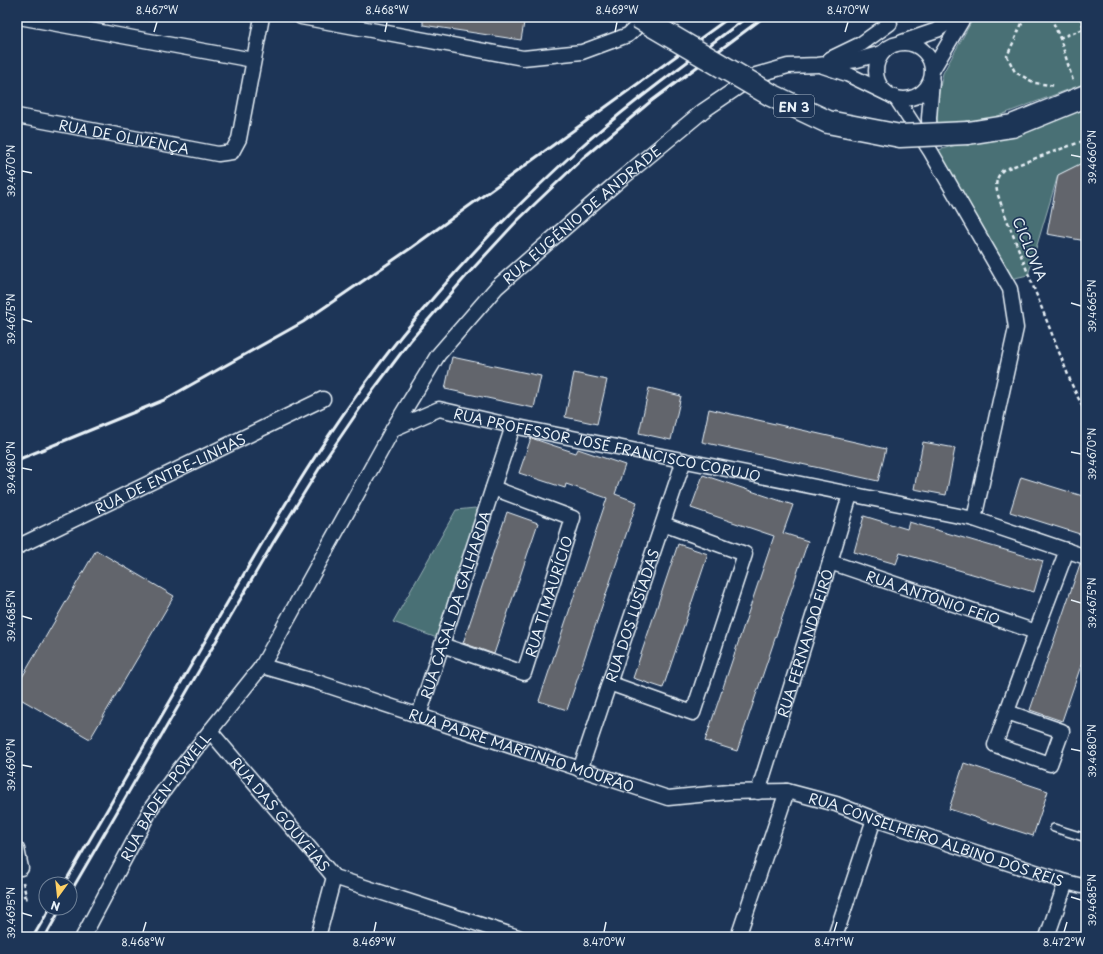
<svg xmlns="http://www.w3.org/2000/svg" width="1103" height="954" viewBox="0 0 1103 954" font-family="'Playpen Sans',sans-serif">
	<style>
		.green { fill: #497074; stroke: #98b0b6 }
		.building { fill: #62656c; stroke: #e8f1f8 }
		.lines { fill: none; stroke-linecap: round; stroke-linejoin: round }
		.service-casing { stroke: #e8f1f8; stroke-width: 10 }
		.minor-casing { stroke: #e8f1f8; stroke-width: 17 }
		.primary-casing { stroke: #e8f1f8; stroke-width: 25 }
		.path { stroke: #e8f1f8; stroke-width: 2.5; stroke-dasharray: 4 3; stroke-linecap: butt }
		.service { stroke: #1d3557; stroke-width: 7 }
		.minor { stroke: #1d3557; stroke-width: 14 }
		.primary { stroke: #1d3557; stroke-width: 22 }
		.rail { stroke: #e8f1f8; stroke-width: 3 }
		.primary-bridge-casing { stroke: #e8f1f8; stroke-width: 25; stroke-linecap: butt }
		.primary-bridge { stroke: #1d3557; stroke-width: 22 }
		.ticks { fill: none; stroke: #e8f1f8; stroke-width: 1.5 }
		.labels { text-anchor: middle; dominant-baseline: central; stroke-width: 3.5; stroke-linejoin: round; paint-order: stroke }
		.shield { fill: #1d3557; stroke: #abb9c8; stroke-width: 1 }
		.shield-label { font-size: 13px; font-weight: bold; fill: #e8f1f8 }
		.street-label { font-size: 14px; fill: #e8f1f8; stroke: #1d3557 }
		.neatline { fill: none; stroke: #e8f1f8; stroke-width: 1.5 }
		.ticks-label { font-size: 10px; text-anchor: middle; fill: #e8f1f8 }
	</style>
	<rect width="100%" height="100%" fill="#1d3557"/>
	<filter id="ink" filterUnits="userSpaceOnUse"><feTurbulence type="fractalNoise" baseFrequency=".025" numOctaves="2"/><feDisplacementMap in="SourceGraphic" scale="8" xChannelSelector="R" yChannelSelector="G"/><feConvolveMatrix kernelMatrix="1 2 1 2 8 2 1 2 1" color-interpolation-filters="sRGB"/></filter>
	<g filter="url(#ink)">
		<!-- green -->
		<g class="green">
			<polygon points="974,17 1086,17 1086,83 990,119 937,124 937,101 943,73"/>
			<polygon points="1086,109 1086,161 1058,175 1028,275 1006,280 931,152"/>
			<polygon points="475,508 480,516 437,638 393,622 456,510"/>
		</g>
		<!-- building -->
		<g class="building">
			<polygon points="423,17 525,17 521,40 423,25"/>
			<polygon points="1086,161 1086,241 1047,234 1058,175"/>
			<polygon points="452,357 541,376 534,408 445,389"/>
			<polygon points="574,373 607,380 597,424 565,417"/>
			<polygon points="649,388 681,396 671,440 639,433"/>
			<polygon points="709,409 886,449 878,481 702,442"/>
			<polygon points="531,438 576,453 578,449 625,465 615,494 637,502 567,710 539,701 607,498 566,484 565,488 519,473"/>
			<polygon points="923,442 955,448 946,495 914,489"/>
			<polygon points="703,475 793,505 783,533 808,541 737,751 705,741 774,536 691,508"/>
			<polygon points="1021,477 1086,497 1086,536 1010,512"/>
			<polygon points="507,512 538,523 494,654 463,643"/>
			<polygon points="864,516 907,529 909,522 1043,561 1034,592 900,553 896,564 854,552"/>
			<polygon points="678,544 708,554 663,688 633,678"/>
			<polygon points="96,550 174,596 90,739 17,697 17,686"/>
			<polygon points="1080,564 1086,565 1086,651 1062,721 1030,710"/>
			<polygon points="964,763 1048,791 1033,836 949,809"/>
		</g>
		<g class="lines">
			<defs>
				<polyline id="service" points="1054,828 1086,838"/>
				<g id="minor">
					<polyline points="19,17 253,60"/>
					<polyline points="301,17 523,58 582,52 628,35 647,17"/>
					<polyline points="902,42 937,30 955,17"/>
					<circle cx="904" cy="71" r="28"/>
					<polyline points="830,59 861,44 890,23"/>
					<polyline points="823,66 847,74 886,93"/>
					<polyline points="933,69 964,17"/>
					<polyline points="896,98 931,152 1010,289 1016,328 974,519"/>
					<path id="s1" d="M17 116 218 154 232 152 239 139 262 17"/>
					<polyline points="930,142 929,118 932,81"/>
					<path id="s2" d="M393 429 438 355 497 287 615 184 703 111 756 75 788 66 818 65 857 60 882 53"/>
					<path id="s3" d="M17 547 323 399"/>
					<path id="s4" d="M830 562 1036 632"/>
					<path id="s5" d="M442 645 524 673 573 518 493 488"/>
					<path id="s6" d="M262 666 317 682 668 798 729 792 787 791 836 804 874 819 1066 882 1086 887"/>
					<polyline points="609,683 693,713 745,554 663,524"/>
					<path d="M1007 712 1062 731 1050 764 995 745C1018 680 1042 615 1067 550"/>
					<path id="s7" d="M419 715 513 426"/>
					<path id="s8" d="M210 731 334 877 518 937"/>
					<path id="s9" d="M580 770 684 460"/>
					<path id="s10" d="M758 792 830 562 850 495"/>
					<polyline points="17,849 21,868"/>
					<path id="s11" d="M83 937 152 807 178 771 262 666 393 429 439 409 513 426 974 519 1086 557"/>
					<polyline points="318,937 334,877"/>
					<polyline points="738,937 787,791"/>
					<polyline points="835,937 874,819"/>
					<polyline points="1047,937 1066,882"/>
				</g>
				<polyline id="primary" points="968,133 1012,126 1086,96"/>
			</defs>
			<!-- service casing -->
			<use href="#service" class="service-casing"/>
			<!-- minor casing -->
			<use href="#minor" class="minor-casing"/>
			<!-- primary casing -->
			<use href="#primary" class="primary-casing"/>
			<!-- path -->
			<g class="path">
				<polyline points="1025,17 1007,56 1015,72 1035,83 1056,86"/>
				<polyline points="1051,17 1061,41 1073,81"/>
				<polyline points="1081,17 1081,21 1086,33"/>
				<polyline points="1059,38 1084,29"/>
				<path d="M1083 141 1003 170C991 182 998 194 1002 207L1072 385 1086 414"/>
				<polyline points="23,882 27,901"/>
				<polyline points="17,900 26,895"/>
			</g>
			<!-- service -->
			<use href="#service" class="service"/>
			<!-- minor -->
			<use href="#minor" class="minor"/>
			<!-- primary -->
			<use href="#primary" class="primary"/>
			<!-- rail -->
			<g class="rail">
				<polyline points="17,460 164,400 303,322 411,248 730,17"/>
				<path d="M64 884C116 795 167 706 219 617 275 520 331 423 402 335 455 270 513 208 575 152 630 103 689 61 747 17"/>
				<polyline points="70,893 273,543 322,464 365,401 410,341 467,275 517,221 583,158 650,102 764,17"/>
				<polyline points="33,937 50,908"/>
				<polyline points="45,937 61,908"/>
			</g>
			<defs>
				<polyline id="primary-bridge" points="638,17 771,95 828,122 900,136 968,133"/>
			</defs>
			<!-- primary-bridge casing -->
			<use href="#primary-bridge" class="primary-bridge-casing"/>
			<!-- primary-bridge -->
			<use href="#primary-bridge" class="primary-bridge"/>
		</g>
	</g>
	<!-- ticks -->
	<path class="ticks" d="M154 32 157 22M385 32 387 22M615 32 617 22M845 32 848 22M1071 155 1081 157M22 171 32 173M1071 303 1081 306M22 319 32 322M1071 452 1081 454M22 468 32 470M1071 600 1081 603M22 616 32 619M1071 749 1081 751M22 765 32 767M1071 897 1081 900M22 913 32 916M143 932 146 922M374 932 376 922M604 932 606 922M834 932 837 922M1064 932 1067 922"/>
	<g class="labels">
		<!-- shield labels -->
		<rect class="shield" x="774" y="95" width="40" height="22" rx="3"/>
		<g class="shield-label">
			<text x="794" y="106">EN 3</text>
		</g>
		<!-- street labels -->
		<g class="street-label">
			<text stroke="none"><textPath href="#s1" startOffset="109">RUA DE OLIVENÇA</textPath></text>
			<text stroke="none"><textPath href="#s2" startOffset="288">RUA EUGÉNIO DE ANDRADE</textPath></text>
			<text transform="translate(1030 249) rotate(68)">CICLOVIA</text>
			<text stroke="none"><textPath href="#s11" startOffset="819">RUA PROFESSOR JOSÉ FRANCISCO CORUJO</textPath></text>
			<text stroke="none"><textPath href="#s3" startOffset="170">RUA DE ENTRE-LINHAS</textPath></text>
			<text stroke="none"><textPath href="#s5" startOffset="167">RUA TI MAURÍCIO</textPath></text>
			<text stroke="none"><textPath href="#s4" startOffset="109">RUA ANTÓNIO FEIO</textPath></text>
			<text stroke="none"><textPath href="#s7" startOffset="116">RUA CASAL DA GALHARDA</textPath></text>
			<text stroke="none"><textPath href="#s9" startOffset="163">RUA DOS LUSÍADAS</textPath></text>
			<text stroke="none"><textPath href="#s10" startOffset="156">RUA FERNANDO EIRÓ</textPath></text>
			<text stroke="none"><textPath href="#s6" startOffset="273">RUA PADRE MARTINHO MOURÃO</textPath></text>
			<text stroke="none"><textPath href="#s11" startOffset="163">RUA BADEN-POWELL</textPath></text>
			<text stroke="none"><textPath href="#s8" startOffset="109">RUA DAS GOUVEIAS</textPath></text>
			<text stroke="none"><textPath href="#s6" startOffset="703">RUA CONSELHEIRO ALBINO DOS REIS</textPath></text>
		</g>
	</g>
	<!-- margin -->
	<rect width="1103" height="954" fill="none" stroke="#1d3557" stroke-width="44"/>
	<!-- north arrow -->
	<g transform="translate(58 896) rotate(195)"><circle r="19" fill="#1d3557" stroke="#6e8097"/>
	<path d="M0-3L7 15L0 10L-7 15Z" fill="#ffd166"/>
	<text y="-6" font-size="11" font-weight="bold" text-anchor="middle" fill="#e8f1f8">N</text>
	</g>
	<rect x="22" y="22" width="1059" height="910" class="neatline"/>
	<g class="ticks-label">
		<text x="157" y="14">8.467°W</text>
		<text x="387" y="14">8.468°W</text>
		<text x="617" y="14">8.469°W</text>
		<text x="848" y="14">8.470°W</text>
		<text transform="translate(1092 157) rotate(-90)" y="4">39.4660°N</text>
		<text transform="translate(11 171) rotate(-90)" y="4">39.4670°N</text>
		<text transform="translate(1092 306) rotate(-90)" y="4">39.4665°N</text>
		<text transform="translate(11 319) rotate(-90)" y="4">39.4675°N</text>
		<text transform="translate(1092 454) rotate(-90)" y="4">39.4670°N</text>
		<text transform="translate(11 468) rotate(-90)" y="4">39.4680°N</text>
		<text transform="translate(1092 603) rotate(-90)" y="4">39.4675°N</text>
		<text transform="translate(11 616) rotate(-90)" y="4">39.4685°N</text>
		<text transform="translate(1092 751) rotate(-90)" y="4">39.4680°N</text>
		<text transform="translate(11 765) rotate(-90)" y="4">39.4690°N</text>
		<text transform="translate(1092 900) rotate(-90)" y="4">39.4685°N</text>
		<text transform="translate(11 913) rotate(-90)" y="4">39.4695°N</text>
		<text x="143" y="946">8.468°W</text>
		<text x="374" y="946">8.469°W</text>
		<text x="604" y="946">8.470°W</text>
		<text x="834" y="946">8.471°W</text>
		<text x="1064" y="946">8.472°W</text>
	</g>
</svg>
